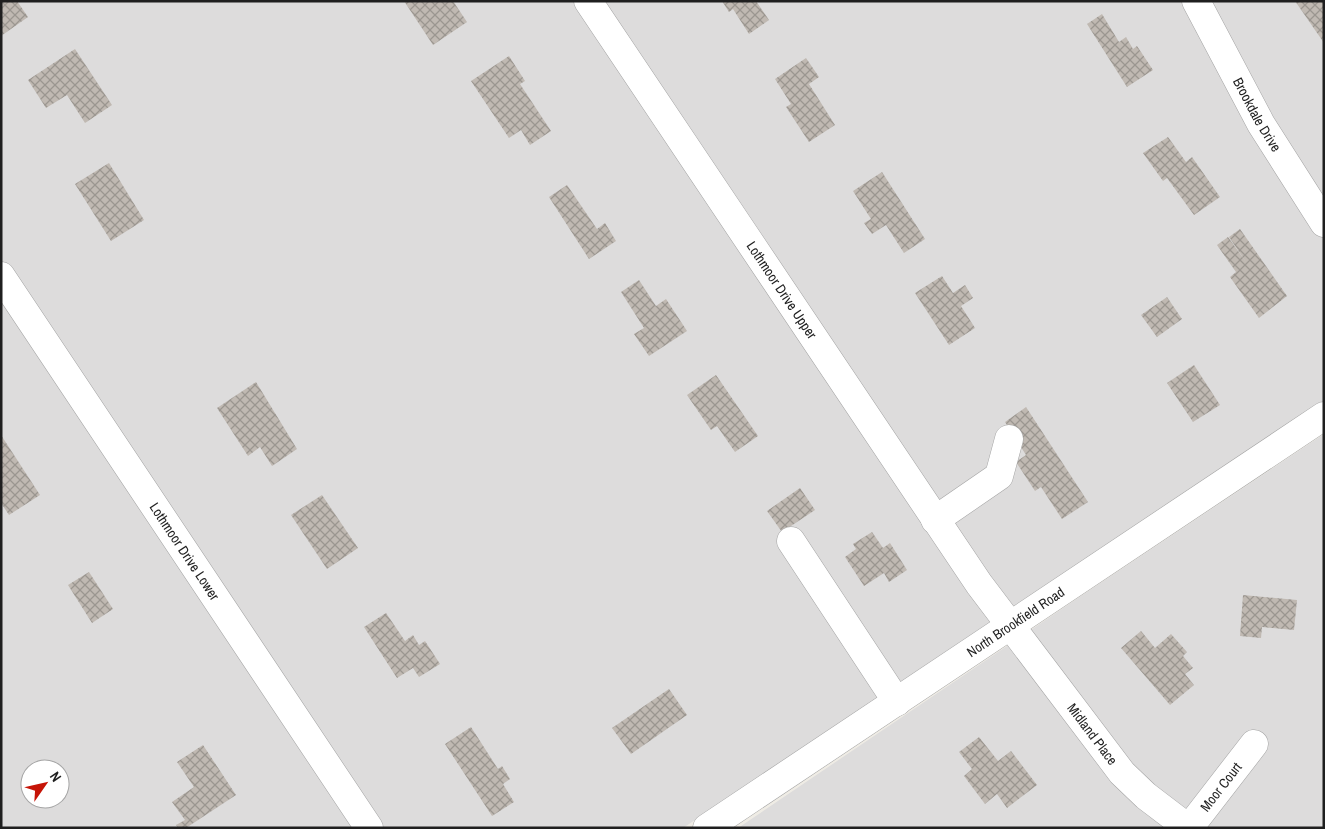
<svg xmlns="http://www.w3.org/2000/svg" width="1325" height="829" viewBox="0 0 1325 829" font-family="'Archivo Narrow',sans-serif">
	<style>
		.residential { fill: #dddcdc; fill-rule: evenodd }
		.building { fill: url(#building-cross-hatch) }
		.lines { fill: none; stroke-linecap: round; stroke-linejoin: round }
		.minor-casing { stroke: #a3a3a3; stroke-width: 29 }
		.minor { stroke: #fff; stroke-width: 28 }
		.labels { text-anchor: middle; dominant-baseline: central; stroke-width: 4.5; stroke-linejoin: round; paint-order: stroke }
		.street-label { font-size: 14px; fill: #1f1f1f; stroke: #fff }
	</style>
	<defs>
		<pattern id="building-cross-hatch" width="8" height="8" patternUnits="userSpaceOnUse" patternTransform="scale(1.25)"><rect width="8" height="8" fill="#c0b9b2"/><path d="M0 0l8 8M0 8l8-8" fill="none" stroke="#9b9690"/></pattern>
	</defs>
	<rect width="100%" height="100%" fill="#efece5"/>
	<!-- residential -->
	<g class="residential">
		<path d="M1 1H1324V401L683 828H1ZM30 769H60V799H30Z"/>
		<polygon points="1324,434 1324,828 738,828 1081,596"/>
	</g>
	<!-- building -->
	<g class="building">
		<polygon points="1,1 17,1 28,17 1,36"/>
		<polygon points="404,1 453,1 467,22 433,45"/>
		<polygon points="722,1 756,1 769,20 749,34 733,9 729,12"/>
		<polygon points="1295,1 1324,1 1324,43"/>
		<polygon points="1102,14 1119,42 1126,37 1133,49 1137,46 1153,70 1127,87 1087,24"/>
		<polygon points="75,49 112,105 85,123 67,95 46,108 28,80"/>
		<polygon points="509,56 525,81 520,84 551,131 530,145 521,130 509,138 471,81"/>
		<polygon points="806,58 819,77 809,84 835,125 809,142 786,107 791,104 775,79"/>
		<polygon points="1168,137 1186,162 1192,157 1220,197 1194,215 1167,178 1163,181 1143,153"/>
		<polygon points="109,163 144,220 111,241 75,184"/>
		<polygon points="882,172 925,239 904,253 886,225 872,234 864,223 871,219 853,191"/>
		<polygon points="567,185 597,229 605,223 616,241 589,259 549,197"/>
		<polygon points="1240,229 1287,296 1259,318 1230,277 1236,272 1217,245 1228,237 1246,262 1229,237"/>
		<polygon points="942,276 953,293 965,285 973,298 961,306 975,328 949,345 915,293"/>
		<polygon points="639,280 656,306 666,299 687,331 649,356 634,334 644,328 621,292"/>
		<polygon points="1167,297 1182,319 1157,337 1141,315"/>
		<polygon points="1194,365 1220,405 1193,422 1167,383"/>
		<polygon points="716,375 758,436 735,452 717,426 711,430 687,395"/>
		<polygon points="256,382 297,449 272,466 260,447 248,456 217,408"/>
		<polygon points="1026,407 1088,502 1062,519 1041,487 1035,491 1016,462 1026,455 1005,422"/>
		<polygon points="1,435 40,495 9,515 1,503"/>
		<polygon points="800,488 815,510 782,532 767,511"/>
		<polygon points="322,495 358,548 327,569 291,515"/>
		<polygon points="872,532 883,548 890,543 907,570 889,582 884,573 864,586 845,557 856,549 853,544"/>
		<polygon points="89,572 113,609 92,623 68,585"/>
		<polygon points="1243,595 1297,600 1294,630 1262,627 1261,638 1240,636"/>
		<polygon points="386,613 405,641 413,635 419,645 425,641 440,664 419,677 413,668 397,678 364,627"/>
		<polygon points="1141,631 1155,648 1171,634 1187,652 1183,656 1193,668 1185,674 1194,685 1170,705 1121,648"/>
		<polygon points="669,689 687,715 631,754 612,728"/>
		<polygon points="471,727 498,769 502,766 510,779 503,784 514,802 492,816 445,744"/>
		<polygon points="979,737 998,761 1011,751 1037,785 1007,808 997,794 985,804 964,776 972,769 959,752"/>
		<polygon points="203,745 236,795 186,828 178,828 176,825 185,820 172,802 194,787 177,762"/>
	</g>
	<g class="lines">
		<defs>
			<g id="minor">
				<path id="s1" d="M588 1 979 584 1122 773 1146 796 1188 828"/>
				<path id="s2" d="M1196 1 1261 124 1324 223"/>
				<path id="s3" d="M1 276 369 828"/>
				<polyline points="935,520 999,476 1009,439"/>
				<polyline points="791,541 897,702"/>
				<path id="s4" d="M707 828 1324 416"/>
				<path id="s5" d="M1189 828 1254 744"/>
			</g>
		</defs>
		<!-- minor casing -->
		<use href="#minor" class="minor-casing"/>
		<!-- minor -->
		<use href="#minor" class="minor"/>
	</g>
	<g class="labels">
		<!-- street labels -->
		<g class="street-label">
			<text stroke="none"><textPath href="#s2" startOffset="129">Brookdale Drive</textPath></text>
			<text stroke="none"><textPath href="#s1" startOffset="348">Lothmoor Drive Upper</textPath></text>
			<text stroke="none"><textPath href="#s3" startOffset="331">Lothmoor Drive Lower</textPath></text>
			<text stroke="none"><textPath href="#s4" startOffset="371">North Brookfield Road</textPath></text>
			<text stroke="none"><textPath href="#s1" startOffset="890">Midland Place</textPath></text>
			<text stroke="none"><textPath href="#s5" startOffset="52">Moor Court</textPath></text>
		</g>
	</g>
	<!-- border -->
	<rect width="1325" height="829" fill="none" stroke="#1f1f1f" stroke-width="5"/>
	<!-- north arrow -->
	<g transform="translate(45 784) rotate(56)"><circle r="24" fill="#ffffff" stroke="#a5a5a5"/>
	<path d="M0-4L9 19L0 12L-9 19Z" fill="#c61407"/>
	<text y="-8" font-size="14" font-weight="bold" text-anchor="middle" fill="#1f1f1f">N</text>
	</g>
</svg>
